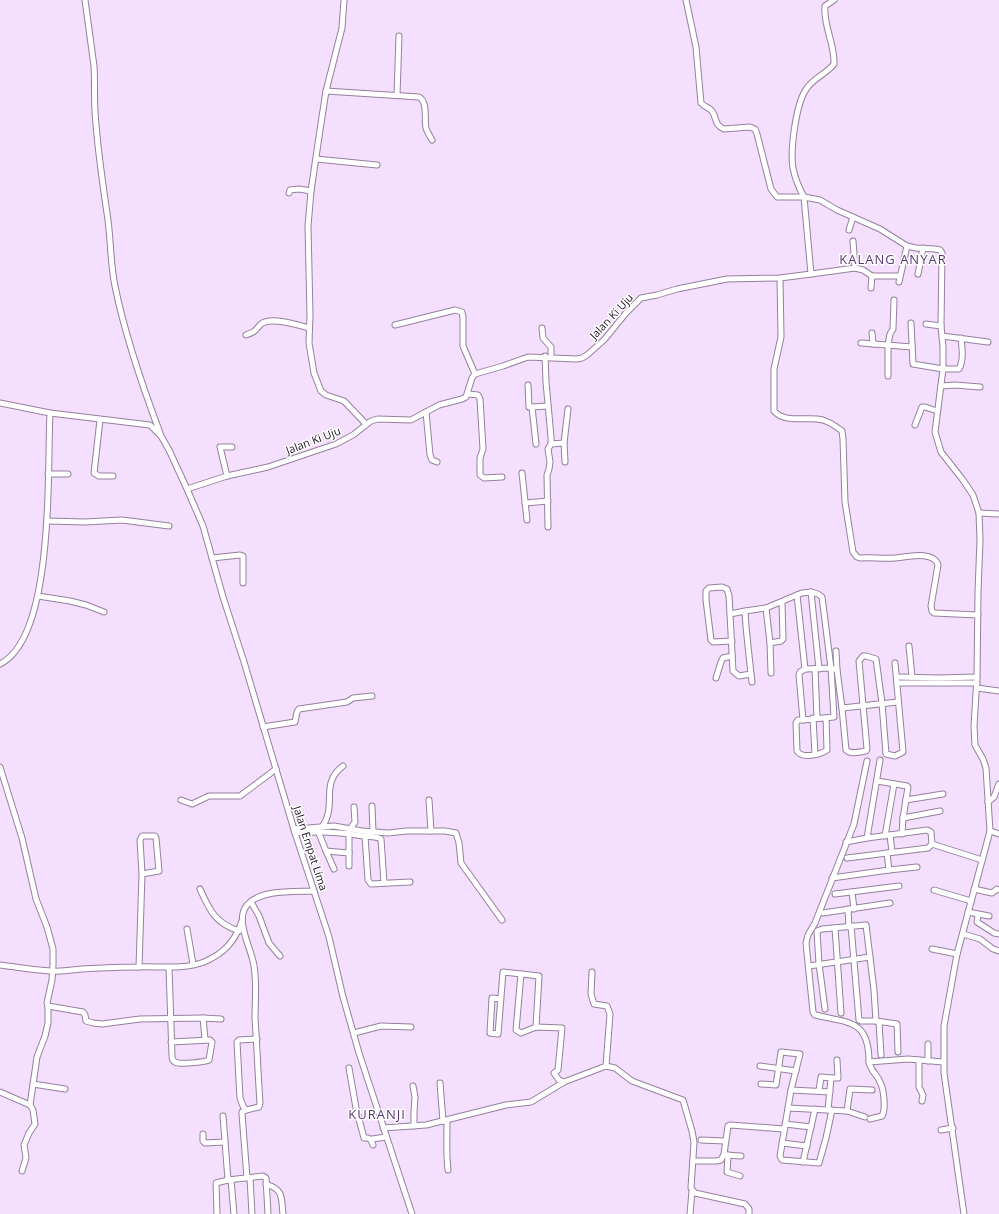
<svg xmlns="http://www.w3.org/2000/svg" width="999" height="1214" viewBox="0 0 999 1214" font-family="'Open Sans',sans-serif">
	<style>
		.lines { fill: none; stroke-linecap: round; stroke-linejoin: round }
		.minor-casing { stroke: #94809d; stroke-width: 7 }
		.minor { stroke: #fff; stroke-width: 5 }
		.labels { text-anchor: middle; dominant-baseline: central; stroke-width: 3; stroke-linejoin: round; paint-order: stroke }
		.street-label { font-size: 11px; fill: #1c141f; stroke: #fff }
		.quarter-label { font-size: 13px; letter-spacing: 1px; fill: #563a75; stroke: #fff }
	</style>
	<rect width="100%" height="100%" fill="#f5dffe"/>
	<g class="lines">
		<defs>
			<g id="minor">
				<path d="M85 0C88 22 91 44 94 66 95 81 94 96 95 111 97 146 102 179 107 213 111 237 110 262 115 286 125 336 142 385 160 433"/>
				<polyline points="344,0 342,28 326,91 320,130 311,191 308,226 310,315 309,343 314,373 321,391 326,395 344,401 366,424"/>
				<path d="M834 0 825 6C823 26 835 44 834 64 826 74 814 78 807 88 796 102 790 150 793 168 795 178 799 188 804 197L820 200 837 210 880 229 907 246 916 248 935 249 940 250 942 253 941 326 943 347V369L935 432 941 452 963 480 973 495 979 513 980 540 978 592 977 677 974 726 975 745 983 759 986 768 990 831 957 954 944 1026V1073L964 1214"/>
				<path d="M326 91 419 97C428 102 424 118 426 128 427 132 430 136 432 140"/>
				<polyline points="397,95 399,36"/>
				<polyline points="316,159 377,165"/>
				<polyline points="289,193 290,190 299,189 311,191"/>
				<polyline points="849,230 853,217"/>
				<polyline points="855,268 863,270 872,276 871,288"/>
				<polyline points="811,274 855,268 853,241"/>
				<polyline points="918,274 923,248"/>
				<polyline points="872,276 899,276"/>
				<path d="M780 278 781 337 774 369V411C785 424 808 416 823 420 829 422 837 427 842 431L843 439 845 502 853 552 857 557 860 558C871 557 883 559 895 558 906 557 934 550 938 565L931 606 932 611 934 613 978 615"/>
				<polyline points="899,282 907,246"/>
				<path d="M911 323 913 364 943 369H959C964 360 962 348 961 338"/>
				<polyline points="926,324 941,326"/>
				<polyline points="395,325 455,310 462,312 463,317 463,346 475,374"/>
				<polyline points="542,328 543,338 551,347 551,357"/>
				<polyline points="872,333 873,344"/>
				<path d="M246 335C257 331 254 331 261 324 271 316 298 325 309 328"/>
				<polyline points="942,336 988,342"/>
				<polyline points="861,343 912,347"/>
				<polyline points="545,356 546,382 551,437 551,444 548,449 550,462 549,469 547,475 548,527"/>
				<polyline points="888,376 888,345 890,334 893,329 894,300"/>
				<polyline points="528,385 529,407 532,407"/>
				<polyline points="941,386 955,385 980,387"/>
				<polyline points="468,394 478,395 480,399 483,449 480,458 480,475 484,478 502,477"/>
				<polyline points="0,403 50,413 150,425 161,436 169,450 187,489 203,526 223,597 244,662 295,833 329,937 343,997 359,1053 412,1214"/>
				<polyline points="426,412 430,455 432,460 437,462"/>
				<polyline points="100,420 94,473 99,476 113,476"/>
				<polyline points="915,425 922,407 925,407 937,411"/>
				<polyline points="564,443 568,409"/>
				<polyline points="536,444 532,407 548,406"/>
				<polyline points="551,444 564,443 565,462"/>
				<polyline points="522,473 527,520"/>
				<polyline points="48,474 68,474"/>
				<polyline points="227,476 220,447 232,447"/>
				<path d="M187 489 227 476 268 467 336 444 353 435 371 421 378 419 411 420 439 405 462 399 466 397 472 378 475 374 503 366 528 357 577 359 582 358 587 355 604 340 626 313 641 298 657 295 677 289 727 279 780 278 811 274 804 197H777L771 189 757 134 755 129 750 127 724 129C714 125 717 118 712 111 709 107 704 107 701 103L696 47 686 0"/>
				<polyline points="525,503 548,501"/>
				<polyline points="979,513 999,514"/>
				<polyline points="47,521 85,522 122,520 169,526"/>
				<polyline points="212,558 240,555 243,556 243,583"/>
				<polyline points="797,595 802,593 811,592 819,669"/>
				<polyline points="38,596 70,601 86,605 104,612"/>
				<polyline points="782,602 783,639 781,641 770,643 766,608 797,595 805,669 831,668 837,670 842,708 898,702"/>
				<polyline points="745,611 730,614 733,671 739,676 751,674 746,627 745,611 766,608"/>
				<polyline points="730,614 729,596 727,589 722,587 709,588 706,591 706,600 711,640 713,642 732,641"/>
				<polyline points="770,643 771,673"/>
				<polyline points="909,646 912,677"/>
				<polyline points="836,651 837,670"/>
				<path d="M0 664C55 637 47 469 50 413"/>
				<polyline points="805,669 800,672 799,675 803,720 834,717 831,668 822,597 818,594 811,592"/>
				<polyline points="815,669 817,718"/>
				<polyline points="751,674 752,682"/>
				<polyline points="897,677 938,678 977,677"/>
				<polyline points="716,678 721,662 723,658 732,656"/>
				<polyline points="897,683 977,683"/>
				<polyline points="977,688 999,691"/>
				<path d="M842 708 846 750C851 755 859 752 866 751L867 749 859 661 863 656H866L876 659 882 703 886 754 895 756 903 752 895 663"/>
				<polyline points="813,718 815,754"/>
				<path d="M803 720H798L796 723 797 751C802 759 820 755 827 750L826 718"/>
				<polyline points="263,727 295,722 297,712 299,709 347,702 353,698 372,696"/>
				<path d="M867 761 854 824 815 923 808 935 806 943 813 1012 815 1015C850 1023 869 1020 869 1062"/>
				<polyline points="0,767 22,838 36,899 47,927 53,949 53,965 52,980 47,1003 48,1006 48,1023 45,1036 37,1057 30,1105 33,1110 35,1124 29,1133 24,1145 26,1158 22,1171"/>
				<polyline points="877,781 907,786 908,787 903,818 902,834"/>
				<polyline points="181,800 192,804 209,796 240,796 276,769"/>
				<polyline points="429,800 431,831"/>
				<polyline points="906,800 943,794"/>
				<polyline points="988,802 994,797 999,784"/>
				<polyline points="372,806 373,832"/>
				<polyline points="903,818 940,811"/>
				<path d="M322 827C338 805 319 784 343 766"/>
				<polyline points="294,829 334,826 362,831 388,833 407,831 445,831 456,833 459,843 461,863 502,920"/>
				<polyline points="350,829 355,822 354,807"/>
				<polyline points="318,831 326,851 349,853 349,833"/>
				<polyline points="990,831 999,834"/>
				<path d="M295 833C318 831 340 832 363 836 369 837 376 836 381 839L384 883"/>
				<polyline points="890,835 892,852"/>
				<polyline points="365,836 368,880 371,884 410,882"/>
				<polyline points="885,836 894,784"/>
				<polyline points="846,842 867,838 880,760"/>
				<polyline points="932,844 982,860"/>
				<polyline points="326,851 334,869"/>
				<polyline points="847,858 928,848 932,844 931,832 927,830 867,838"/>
				<polyline points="349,866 349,853"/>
				<polyline points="889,870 917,867"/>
				<polyline points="832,878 889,870 887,853"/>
				<path d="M200 889C210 911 215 923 239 931"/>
				<polyline points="974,889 992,893 997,889 999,890"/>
				<polyline points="934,890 971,901"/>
				<polyline points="852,892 854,909"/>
				<polyline points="835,894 899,886"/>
				<polyline points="251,902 259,916 269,943 280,956"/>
				<polyline points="848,909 849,927"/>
				<polyline points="968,912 989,916"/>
				<polyline points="823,913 890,903"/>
				<polyline points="978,915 977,922 994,933 999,934"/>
				<polyline points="851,926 859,1020 861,1021 876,1021"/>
				<polyline points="835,928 841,1013"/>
				<polyline points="187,929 193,964"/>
				<polyline points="963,934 980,939 993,949 999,951"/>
				<polyline points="932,949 957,954"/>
				<path d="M0 965C17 967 34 970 51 971 62 972 72 970 82 969 100 968 119 967 137 967 159 966 182 970 204 962 225 953 235 941 242 921"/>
				<polyline points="809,966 870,957"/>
				<polyline points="139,967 142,874 140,840 142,836 155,836 156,838 159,871 142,874"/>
				<path d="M169 968 172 1056C172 1058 173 1061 175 1062 180 1065 204 1062 209 1060L212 1042 210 1040 171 1042"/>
				<polyline points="592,972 591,994 594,1004 607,1006 610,1014 606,1066"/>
				<polyline points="521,974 516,1030 521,1033 536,1027 562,1028 558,1070 554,1073 559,1080 564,1082"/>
				<polyline points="501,999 492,998 490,1033 498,1034 503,972 539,976 536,1027"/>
				<polyline points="48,1006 83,1012 85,1015 86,1021 93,1023 102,1024 140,1019 203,1018 221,1019"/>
				<polyline points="825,1009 819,964 817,931 822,929 866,925 874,990 876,1021 897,1024 898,1052"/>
				<polyline points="203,1018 205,1039"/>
				<polyline points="879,1022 881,1055"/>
				<polyline points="354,1033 381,1026 411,1027"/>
				<polyline points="919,1060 919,1087 923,1095 922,1101"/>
				<polyline points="928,1061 928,1044"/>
				<polyline points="760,1066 796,1071"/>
				<polyline points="349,1068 356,1108 364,1138 368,1138 371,1140"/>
				<polyline points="831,1078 838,1078 837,1060"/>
				<path d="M440 1083 443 1121 447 1122C447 1138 446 1154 448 1170"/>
				<polyline points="33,1084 65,1089"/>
				<polyline points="761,1084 776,1085 781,1052 800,1054 791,1090 780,1156 782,1160 819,1163 826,1138 832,1110"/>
				<polyline points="413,1086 415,1097 414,1112 414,1126"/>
				<polyline points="791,1090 830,1092"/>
				<polyline points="819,1090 821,1077 831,1078 828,1110"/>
				<polyline points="0,1092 30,1105"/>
				<polyline points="788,1108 847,1111 850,1089 872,1090"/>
				<polyline points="246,1110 243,1106 240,1098 237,1042 239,1040 257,1039"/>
				<polyline points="847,1111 865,1117"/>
				<polyline points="223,1116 228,1180"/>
				<path d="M870 1119 882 1116C886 1110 884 1089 880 1082 877 1074 871 1072 869 1062L908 1059 943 1062"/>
				<polyline points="785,1124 811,1127"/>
				<polyline points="383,1128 426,1125 506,1105 531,1102 564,1082 606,1066 615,1068 632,1081 683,1100 692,1131 694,1142 691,1188 695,1193 745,1204 749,1209 749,1214"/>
				<polyline points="941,1130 953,1128"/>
				<polyline points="203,1134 203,1141 205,1143 225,1142"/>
				<polyline points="701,1140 725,1141"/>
				<polyline points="782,1143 807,1146"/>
				<polyline points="373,1145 371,1140 372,1139 386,1137"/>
				<polyline points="726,1155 741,1156"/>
				<polyline points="728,1155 727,1172 740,1176"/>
				<polyline points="693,1161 716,1161 721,1160 724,1154 728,1126 730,1125 784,1129"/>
				<polyline points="803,1162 815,1109"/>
				<path d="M247 1178 242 1114V1112L246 1110 259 1107 260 1103C258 1075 257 1047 255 1018 255 1001 257 984 254 966 252 949 234 921 247 905 261 889 295 892 314 891"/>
				<polyline points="250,1178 252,1214"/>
				<polyline points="231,1180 234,1214"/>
				<path d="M266 1184C284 1190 281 1197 283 1214"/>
				<polyline points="217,1214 216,1183 228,1180 263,1176 266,1178 268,1214"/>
				<polyline points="690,1214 692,1191"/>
			</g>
		</defs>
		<!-- minor casing -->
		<use href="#minor" class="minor-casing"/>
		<!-- minor -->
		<use href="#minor" class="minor"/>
	</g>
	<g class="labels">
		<!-- street labels -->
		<g class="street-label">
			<text transform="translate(611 316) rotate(-47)">Jalan Ki Uju</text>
			<text transform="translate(313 440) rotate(-21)">Jalan Ki Uju</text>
			<text transform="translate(311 848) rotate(72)">Jalan Empat Lima</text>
		</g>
		<!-- quarter labels -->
		<g class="quarter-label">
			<text x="893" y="259">KALANG ANYAR</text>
			<text x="377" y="1114">KURANJI</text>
		</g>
	</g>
</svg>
